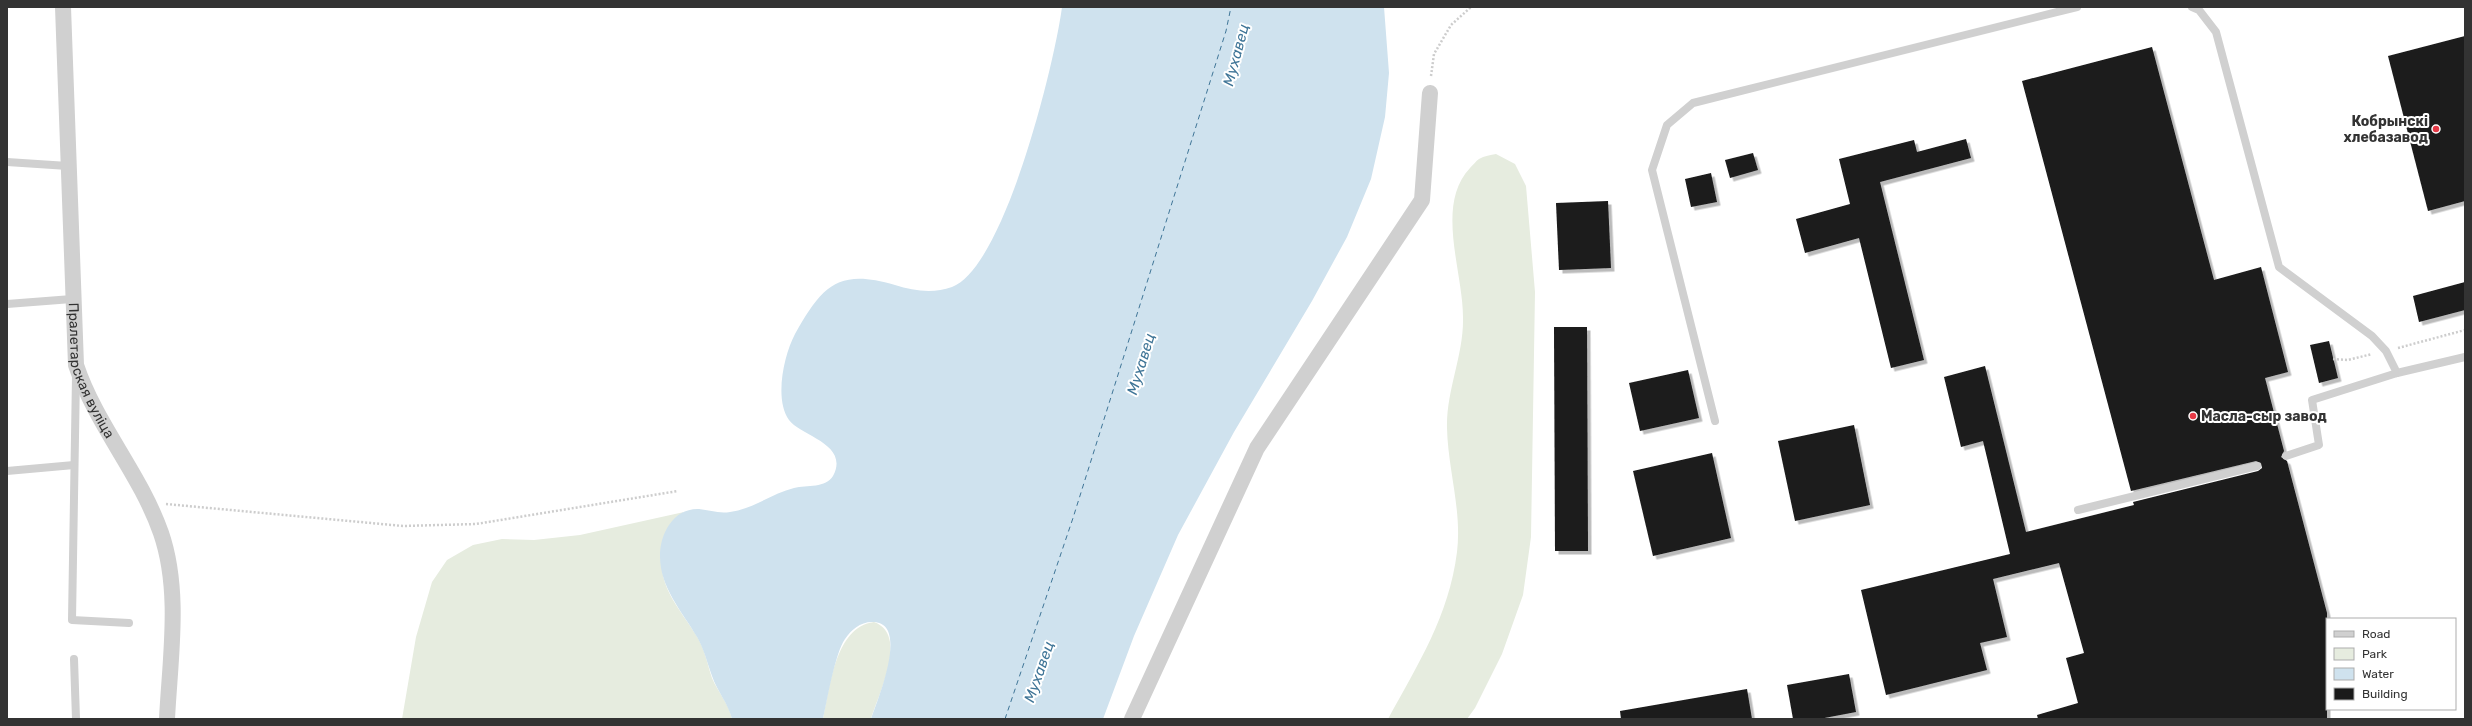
<svg xmlns="http://www.w3.org/2000/svg" width="2472" height="726" viewBox="0 0 2472 726" font-family="Rubik,sans-serif">
	<style>
		.green { fill: #e6ecdf }
		.water { fill: #cfe2ee }
		.lines { fill: none; stroke-linecap: round; stroke-linejoin: round }
		.ferry { stroke: #3f7597; stroke-width: 1; stroke-dasharray: 5 4; stroke-linecap: butt }
		.building { fill: #1a1a1a; filter: url(#shadow) }
		.path { stroke: #cdcdcd; stroke-width: 2.5; stroke-dasharray: 2 2; stroke-linecap: butt }
		.service { stroke: #d0d0d0; stroke-width: 8 }
		.minor { stroke: #d0d0d0; stroke-width: 16 }
		.poi-dot { fill: #e63946; stroke: #fff; stroke-width: 1.5 }
		.labels { text-anchor: middle; dominant-baseline: central; stroke-width: 4; stroke-linejoin: round; paint-order: stroke }
		.poi-label { font-size: 14px; font-weight: bold; fill: #333; stroke: #fff; text-anchor: end }
		.street-label { font-size: 14px; fill: #333; stroke: #fff }
		.water-label { font-size: 15px; font-style: italic; fill: #3f7597; stroke: #fff }
	</style>
	<defs>
		<filter id="shadow"><feDropShadow dx="3.5" dy="3.5" stdDeviation="0" flood-color="#0004"/></filter>
	</defs>
	<rect width="100%" height="100%" fill="#fff"/>
	<!-- green -->
	<g class="green">
		<path d="M1496 154 1515 164 1526 186 1535 292 1531 537 1523 595 1502 654 1475 708 1467 719H1388C1418 664 1449 616 1457 552 1462 510 1448 470 1447 428 1446 390 1464 355 1463 317 1463 271 1435 205 1470 168 1473 165 1476 161 1479 159 1484 156 1491 155 1496 154Z"/>
		<path d="M684 512C670 522 670 525 665 541 653 582 676 603 696 635 705 649 707 663 712 678 718 692 729 704 732 719H402L416 637 432 582 447 560 473 545 502 539 534 540 580 535Z"/>
		<path d="M874 622C909 635 879 693 871 719H823C830 687 835 627 874 622Z"/>
	</g>
	<!-- water -->
	<path class="water" d="M1062 7H1384L1389 73 1385 117 1371 179 1347 237 1312 301 1234 432 1178 535 1134 636 1103 719H871C877 701 911 621 872 622 860 622 851 630 845 639 835 653 827 701 823 719H732C728 703 717 691 712 676 707 662 704 649 697 637 682 611 660 588 660 556 660 534 673 508 699 509 710 510 719 514 730 512 753 509 773 493 794 488 807 485 826 488 833 476 850 444 801 436 789 420 774 399 784 355 795 334 822 286 838 268 895 285 914 291 933 294 952 287 1005 267 1055 62 1062 7Z"/>
	<g class="lines">
		<!-- ferry -->
		<polyline class="ferry" points="1005,719 1073,518 1226,31 1231,7"/>
	</g>
	<!-- building -->
	<g class="building">
		<polygon points="2465,36 2465,201 2428,211 2388,56"/>
		<polygon points="2152,47 2214,280 2261,267 2288,372 2265,378 2284,451 2281,457 2287,461 2327,613 2327,719 2038,719 2037,715 2078,703 2066,658 2084,653 2059,563 1993,579 2007,637 1980,643 1987,670 1886,695 1861,590 2010,554 1983,441 1961,447 1944,377 1985,366 2026,532 2134,505 2133,502 2258,471 2262,468 2261,463 2256,461 2131,491 2022,81"/>
		<polygon points="1966,139 1971,158 1880,182 1924,360 1891,368 1859,238 1805,253 1796,219 1850,204 1839,159 1914,140 1917,152"/>
		<polygon points="1753,153 1758,170 1730,178 1725,160"/>
		<polygon points="1711,173 1717,202 1691,207 1685,179"/>
		<polygon points="1608,201 1611,268 1559,270 1556,203"/>
		<polygon points="2465,282 2465,310 2419,322 2413,296"/>
		<polygon points="1554,327 1587,327 1588,551 1555,551"/>
		<polygon points="2329,341 2338,378 2319,383 2310,345"/>
		<polygon points="1688,370 1699,418 1640,431 1629,383"/>
		<polygon points="1854,425 1870,505 1795,521 1778,441"/>
		<polygon points="1712,453 1731,538 1653,556 1633,471"/>
		<polygon points="1849,674 1856,712 1819,719 1793,719 1787,685"/>
		<polygon points="1747,689 1752,719 1621,719 1620,711"/>
	</g>
	<g class="lines">
		<!-- path -->
		<g class="path">
			<polyline points="1431,76 1434,54 1451,25 1471,7"/>
			<polyline points="2398,348 2465,330"/>
			<polyline points="2333,359 2348,360 2372,354"/>
			<polyline points="166,504 403,526 476,524 678,491"/>
		</g>
		<!-- service -->
		<g class="service">
			<polyline points="2192,7 2199,10 2216,32 2279,267 2372,336 2386,351 2397,373"/>
			<polyline points="7,162 68,166"/>
			<polyline points="7,304 72,299"/>
			<polyline points="76,376 72,620 129,623"/>
			<polyline points="1715,421 1652,170 1667,125 1693,103 2077,7"/>
			<polyline points="2286,456 2319,445 2312,400 2397,373 2465,357"/>
			<polyline points="7,471 74,465"/>
			<polyline points="2078,510 2257,466"/>
			<polyline points="74,659 76,719"/>
		</g>
		<!-- minor -->
		<g class="minor">
			<path id="s1" d="M63 7 76 365C96 425 140 473 161 533 181 591 170 658 167 719"/>
			<polyline points="1132,719 1257,448 1422,200 1430,93"/>
		</g>
	</g>
	<!-- markers -->
	<g class="poi-dot">
		<circle cx="2436" cy="129" r="4"/>
		<circle cx="2193" cy="416" r="4"/>
	</g>
	<g class="labels">
		<!-- poi labels -->
		<g class="poi-label">
			<text x="2428" y="121">Кобрынскі<tspan x="2428" dy="16">хлебазавод</tspan></text>
			<text x="2201" y="416" text-anchor="start">Масла-сыр завод</text>
		</g>
		<!-- street labels -->
		<g class="street-label">
			<text stroke="none"><textPath href="#s1" startOffset="367">Пралетарская вуліца</textPath></text>
		</g>
		<!-- water labels -->
		<g class="water-label">
			<text transform="translate(1236 55) rotate(-75)">Мухавец</text>
			<text transform="translate(1141 364) rotate(-73)">Мухавец</text>
			<text transform="translate(1039 672) rotate(-71)">Мухавец</text>
		</g>
	</g>
	<!-- border -->
	<rect width="2472" height="726" fill="none" stroke="#333333" stroke-width="16"/>
	<!-- legend -->
	<rect x="2326" y="618" width="130" height="92" fill="#ffffff" stroke="#adadad"/>
	<rect x="2334" y="631" width="20" height="6" fill="#d0d0d0" stroke="#adadad"/>
	<text x="2362" y="638" font-size="12" fill="#333333">Road</text>
	<rect x="2334" y="648" width="20" height="12" fill="#e6ecdf" stroke="#adadad"/>
	<text x="2362" y="658" font-size="12" fill="#333333">Park</text>
	<rect x="2334" y="668" width="20" height="12" fill="#cfe2ee" stroke="#adadad"/>
	<text x="2362" y="678" font-size="12" fill="#333333">Water</text>
	<rect x="2334" y="688" width="20" height="12" fill="#1a1a1a" stroke="#adadad"/>
	<text x="2362" y="698" font-size="12" fill="#333333">Building</text>
</svg>
